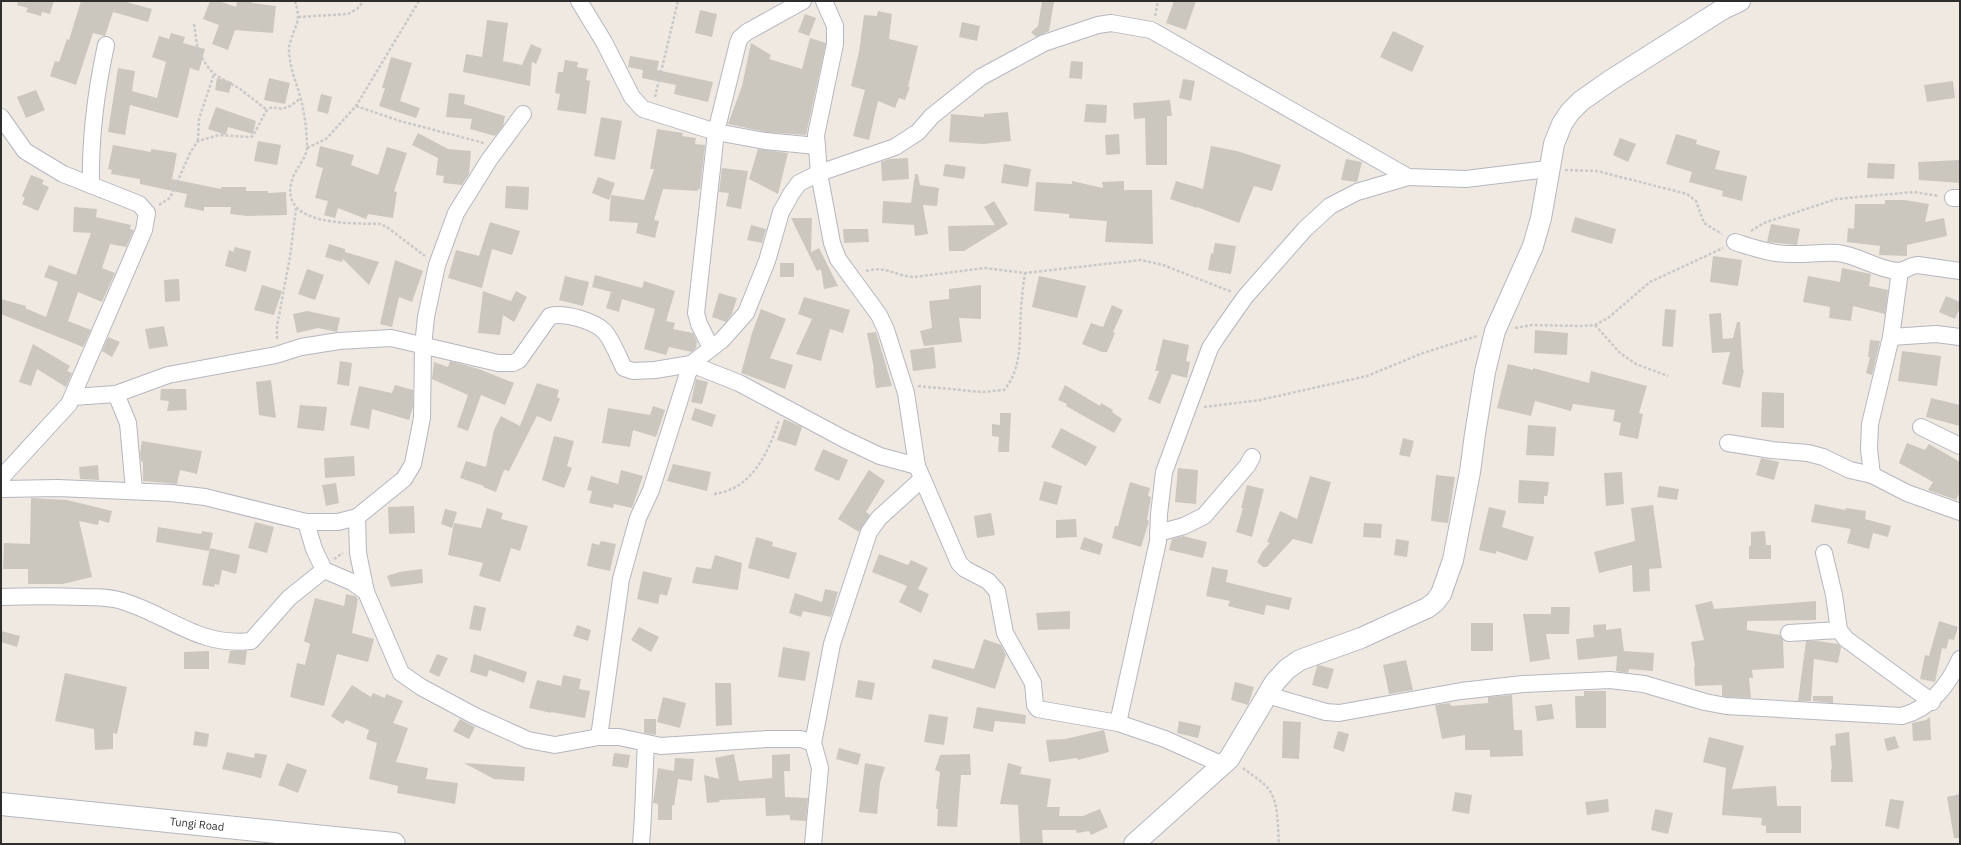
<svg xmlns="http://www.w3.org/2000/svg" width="1961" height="845" viewBox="0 0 1961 845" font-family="'IBM Plex Sans',sans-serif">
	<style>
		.building { fill: #cbc7bf }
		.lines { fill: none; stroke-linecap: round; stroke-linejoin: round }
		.minor-casing { stroke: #b4b7c1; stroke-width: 18 }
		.tertiary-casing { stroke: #b4b7c1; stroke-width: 22 }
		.secondary-casing { stroke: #b4b7c1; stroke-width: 24 }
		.path { stroke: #c9c9c9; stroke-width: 2.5; stroke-dasharray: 3 2; stroke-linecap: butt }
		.minor { stroke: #fff; stroke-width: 16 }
		.tertiary { stroke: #fff; stroke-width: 20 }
		.secondary { stroke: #fff; stroke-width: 22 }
		.labels { text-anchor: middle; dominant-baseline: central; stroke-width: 3; stroke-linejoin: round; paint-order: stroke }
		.street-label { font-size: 11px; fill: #2e2e2e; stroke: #fff }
	</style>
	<rect width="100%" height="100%" fill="#efe9e1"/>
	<!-- building -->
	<g class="building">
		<polygon points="18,1 54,1 50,14 42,12 41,16 26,12 28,8 17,5"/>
		<polygon points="81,1 123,1 152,9 148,22 113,12 105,36 93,33 76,85 50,76 55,61 59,62 67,39 69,40"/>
		<polygon points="210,1 219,1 236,7 237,1 252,1 252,3 276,6 273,33 235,30 228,50 212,44 219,25 203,19"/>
		<polygon points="1042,1 1054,2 1049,31 1036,37 1031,32 1038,26"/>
		<polygon points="1174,1 1196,1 1186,30 1166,23"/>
		<polygon points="700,10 717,14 712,37 695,33"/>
		<polygon points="878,11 892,14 889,39 918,46 908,87 910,87 905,100 899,98 895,108 878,101 869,140 853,136 865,90 851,86 859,52 864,15 877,16"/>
		<polygon points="805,14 816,18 809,36 798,32"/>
		<polygon points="487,20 508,23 503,61 522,65 531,44 542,49 536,64 532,62 530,86 463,72 466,54 482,57"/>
		<polygon points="962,22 980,26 977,41 959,37"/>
		<polygon points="1393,31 1424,46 1412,72 1380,57"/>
		<polygon points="171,33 185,37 183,43 205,49 199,71 190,68 178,118 130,105 125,135 108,132 118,68 135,71 132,91 157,98 166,62 152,57 159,36 169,39"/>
		<polygon points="810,38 826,43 806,135 766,132 728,124 742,86 751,43 771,55 769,59 802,69"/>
		<polygon points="630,56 659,61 657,70 713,82 708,102 674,94 676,85 642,78 643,70 628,67"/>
		<polygon points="391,57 412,63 400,101 420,108 416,118 379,106 385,88 382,88"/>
		<polygon points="565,60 578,62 577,67 588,69 586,80 590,81 586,114 557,110 560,94 555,93 558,72 563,72"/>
		<polygon points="1071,61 1083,62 1082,79 1069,78"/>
		<polygon points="217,78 232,82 229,93 215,90"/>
		<polygon points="269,78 290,83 285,104 264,100"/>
		<polygon points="1183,79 1195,81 1191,101 1179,98"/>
		<polygon points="1953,81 1955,98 1927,102 1924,85"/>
		<polygon points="36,90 45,110 26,118 17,97"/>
		<polygon points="449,93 465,95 464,104 505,116 503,126 495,136 470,129 472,119 446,117"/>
		<polygon points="321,94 332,97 328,114 317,111"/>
		<polygon points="1170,100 1172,116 1167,116 1167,165 1146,165 1145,118 1134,119 1133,103"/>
		<polygon points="1086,104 1107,105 1106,123 1084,122"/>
		<polygon points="216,107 256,121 253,134 228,127 226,135 208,129"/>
		<polygon points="1008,112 1011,141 984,144 949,142 951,114 984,117 984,114"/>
		<polygon points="601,117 622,121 615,160 594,156"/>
		<polygon points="657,129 683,133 682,136 696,138 695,144 705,145 700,189 698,189 698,191 663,189 654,220 659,221 655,238 636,233 638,223 609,221 611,195 644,200 654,169 650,169"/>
		<polygon points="418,133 448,149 471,151 469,174 462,185 443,183 444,176 436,175 438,158 412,145"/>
		<polygon points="1119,134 1120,154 1106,155 1105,135"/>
		<polygon points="1676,134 1697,140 1696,144 1720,151 1715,169 1747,176 1742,201 1722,196 1723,191 1689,182 1692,172 1666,164"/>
		<polygon points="1620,138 1636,144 1628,162 1613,155"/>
		<polygon points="258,141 281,145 277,165 254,161"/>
		<polygon points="113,145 151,152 151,149 177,153 172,179 221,189 221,187 246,187 246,191 268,191 268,193 286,192 287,215 247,216 230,214 231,207 204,207 204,211 184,207 187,194 140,184 140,179 111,174 112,170 108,169"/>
		<polygon points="320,146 354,155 351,165 378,175 387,147 407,153 394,191 397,192 393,218 368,214 366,219 338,208 335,218 324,215 328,201 315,198 323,168 316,166"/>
		<polygon points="1211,146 1237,151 1281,165 1272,191 1254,186 1239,223 1197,207 1197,208 1170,199 1176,181 1203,189"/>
		<polygon points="758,149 788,153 778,194 749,179"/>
		<polygon points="908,158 909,179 882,181 881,162 889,159"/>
		<polygon points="1346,159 1362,162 1357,182 1341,180"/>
		<polygon points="1960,160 1960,183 1919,180 1918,162"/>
		<polygon points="1868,163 1895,164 1894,179 1867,178"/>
		<polygon points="945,164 966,167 964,179 943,176"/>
		<polygon points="1004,164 1031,169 1028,187 1001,183"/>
		<polygon points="722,168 748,171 741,209 726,206 729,193 719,192"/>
		<polygon points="915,174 918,174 920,185 939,188 937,206 923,205 928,234 915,236 914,225 882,223 883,201 911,203"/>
		<polygon points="31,175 44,180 42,184 49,187 38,211 22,204 25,198 22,196"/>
		<polygon points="598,177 615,183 609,200 592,193"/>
		<polygon points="1072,181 1103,188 1102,182 1124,181 1124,190 1152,190 1153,244 1105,242 1107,221 1069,218 1069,214 1034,211 1036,182 1072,184"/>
		<polygon points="506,186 529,187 528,210 505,208"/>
		<polygon points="1885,200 1905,200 1929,204 1925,222 1944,218 1947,236 1907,245 1907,256 1879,255 1880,246 1847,242 1848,228 1854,229 1855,204 1885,204"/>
		<polygon points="994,201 1008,224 964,251 949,251 948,226 995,225 984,207"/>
		<polygon points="74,207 97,209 96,217 131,225 130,229 134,230 126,247 110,244 102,268 115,273 102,302 78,292 68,321 91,330 83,347 1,314 1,299 26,306 25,308 46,317 58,282 44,277 49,265 76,275 91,233 73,232"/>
		<polygon points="1575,217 1616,229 1612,244 1571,232"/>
		<polygon points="791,218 812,218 811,252 819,248 838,286 824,289 821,269 817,271"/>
		<polygon points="490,222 520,231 512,255 492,249 482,288 448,278 456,250 479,256"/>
		<polygon points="1771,224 1800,229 1797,245 1767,242"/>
		<polygon points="751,225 766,229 762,243 747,240"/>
		<polygon points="843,229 868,229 869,242 844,243"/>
		<polygon points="1215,243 1236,246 1231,274 1208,270 1211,253 1213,254"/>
		<polygon points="329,244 345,249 345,252 379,262 369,285 343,259 342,262 325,257"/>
		<polygon points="235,247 251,251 246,272 225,266 229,250 233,252"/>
		<polygon points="1713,256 1742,260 1738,286 1710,282"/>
		<polygon points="395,260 423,271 412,302 399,297 392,327 380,324"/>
		<rect x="780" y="263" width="14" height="14"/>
		<polygon points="1842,268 1871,274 1869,286 1888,290 1885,314 1853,306 1851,321 1829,318 1830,307 1803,302 1808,276 1840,282"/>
		<polygon points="307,269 324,275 315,300 298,294"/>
		<polygon points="595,275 642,288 644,281 675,291 666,321 675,323 673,329 693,333 697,342 696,348 692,352 669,347 666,355 644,349 655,309 622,299 619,312 606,308 611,292 592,287"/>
		<polygon points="565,276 589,282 583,306 559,300"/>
		<polygon points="1039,276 1086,286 1077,318 1032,307"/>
		<polygon points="179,279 180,301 165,302 164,280"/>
		<polygon points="262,285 282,291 274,315 254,310"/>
		<polygon points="981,285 981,319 959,318 962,342 924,346 920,331 932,328 929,301 949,299 949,289"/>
		<polygon points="483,291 511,301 516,291 527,297 514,322 503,315 500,335 478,333"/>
		<polygon points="719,293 737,298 732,314 726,322 712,317"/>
		<polygon points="1946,296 1960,302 1960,308 1955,319 1939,312"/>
		<polygon points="804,297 850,310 843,333 830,329 821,361 796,354 812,319 798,314"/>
		<polygon points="1112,305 1123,310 1113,332 1115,333 1107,352 1102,352 1082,344 1091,323 1103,327"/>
		<polygon points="761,309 786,319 770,358 793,365 785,389 741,373 752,333"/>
		<polygon points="1665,309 1676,310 1673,347 1662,346"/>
		<polygon points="307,311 340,318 337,332 318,328 297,333 293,314"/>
		<polygon points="1721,313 1723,339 1733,338 1737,322 1740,322 1743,370 1744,370 1740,388 1722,384 1730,352 1712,353 1709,314"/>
		<polygon points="164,326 168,346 149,349 145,329"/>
		<polygon points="1535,330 1568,333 1567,355 1534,353"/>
		<polygon points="876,332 892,386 876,388 873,369 874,369 867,333"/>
		<polygon points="108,337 120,342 112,357 102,351"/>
		<polygon points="1163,339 1189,345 1186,361 1190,362 1187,378 1172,374 1160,404 1148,399 1159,371 1155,371"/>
		<polygon points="1870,340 1880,341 1872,375 1866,373 1870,357 1868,357"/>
		<polygon points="33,344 70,366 67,371 72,373 66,387 37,369 31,386 19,382"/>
		<polygon points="934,347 936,368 913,371 910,350"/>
		<polygon points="1902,351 1941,356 1937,386 1898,381"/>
		<polygon points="340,361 352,363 349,386 337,384"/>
		<polygon points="450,361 479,369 514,383 505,405 481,395 468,431 457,427 468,395 432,379 434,362 448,367"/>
		<polygon points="1508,364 1533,370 1533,368 1589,383 1591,371 1647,386 1639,413 1643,414 1638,439 1619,435 1621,423 1613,421 1615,410 1573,404 1571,411 1535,401 1531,416 1497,408"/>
		<polygon points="696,379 708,382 702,404 691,402"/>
		<polygon points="271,380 276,418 259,415 256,382"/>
		<polygon points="537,383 559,390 557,397 560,399 551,422 537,416 509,471 504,470 496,492 483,487 484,486 460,478 466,461 486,467 494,430 501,416 520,426"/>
		<polygon points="395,385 413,390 413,407 409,420 372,409 369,429 350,425 359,386 392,393"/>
		<polygon points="1065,385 1100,406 1101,403 1113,410 1112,412 1122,419 1114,433 1066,406 1067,404 1058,400"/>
		<polygon points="161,389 186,389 187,410 167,411 169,401 160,400"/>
		<polygon points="1762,392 1784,393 1784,428 1761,427"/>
		<polygon points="1931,398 1960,405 1960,426 1926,417"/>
		<polygon points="300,405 327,407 324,431 297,428"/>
		<polygon points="653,406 665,410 656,437 633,430 630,447 602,443 608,408 650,415"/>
		<polygon points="695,408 716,415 712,427 691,420"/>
		<polygon points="1000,413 1011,413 1009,452 998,452 999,437 992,436 992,424 1000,425"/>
		<polygon points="784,419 802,427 796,446 777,440"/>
		<polygon points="1528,425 1556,427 1554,456 1526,455"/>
		<polygon points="1061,428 1097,447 1086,466 1051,447"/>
		<polygon points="554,436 574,441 567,466 572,468 564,488 542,480"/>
		<polygon points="1403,438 1414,441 1410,457 1399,455"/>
		<polygon points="142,441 202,451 197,474 180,470 177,484 143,481 143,462 141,461 140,453"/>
		<polygon points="1907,443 1925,450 1929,444 1960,462 1960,492 1956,500 1928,490 1933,482 1899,463"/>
		<polygon points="823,449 848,460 839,481 814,470"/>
		<polygon points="354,456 355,476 325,478 324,458"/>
		<polygon points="1761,458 1779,462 1774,480 1756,475"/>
		<polygon points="673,464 711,472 707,491 667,481"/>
		<polygon points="98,465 99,480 80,479 79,467"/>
		<polygon points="1178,468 1198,470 1196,504 1175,502"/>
		<polygon points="621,470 643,476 632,508 614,504 613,508 589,503 592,491 587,490 591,476 618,484"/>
		<polygon points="869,470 885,481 866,512 870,515 859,532 838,519"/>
		<polygon points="1622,472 1624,504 1606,506 1604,473"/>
		<polygon points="1436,475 1455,477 1448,523 1431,521"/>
		<polygon points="1310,476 1331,482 1312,544 1293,539 1267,567 1263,567 1257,562 1262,552 1270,543 1267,542 1280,511 1297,519"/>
		<polygon points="1519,480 1549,482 1548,492 1547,496 1544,496 1544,504 1518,503"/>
		<polygon points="1044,481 1062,486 1057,505 1039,500"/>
		<polygon points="1130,482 1150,488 1148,496 1151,497 1147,520 1149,521 1141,547 1112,538 1115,526 1118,526"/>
		<polygon points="336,483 339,503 326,506 322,485"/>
		<polygon points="1247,485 1264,489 1252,537 1236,532 1243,508 1241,508"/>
		<polygon points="1659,486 1679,489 1677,500 1657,497"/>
		<polygon points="31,498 67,500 112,511 109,523 99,520 98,525 79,521 92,577 63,584 28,584 28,569 3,569 4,543 30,544"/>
		<polygon points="1815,504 1845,510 1846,508 1866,511 1865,519 1891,526 1888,537 1873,533 1869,549 1847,543 1851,529 1811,522"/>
		<polygon points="1653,505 1662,568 1649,569 1650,591 1633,592 1632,565 1599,573 1594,552 1635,541 1631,508"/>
		<polygon points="414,506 415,533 389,534 388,507"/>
		<polygon points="1489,507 1506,511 1502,527 1534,537 1527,561 1496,551 1496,554 1479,550"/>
		<polygon points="487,508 503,513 501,519 528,526 520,551 511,548 500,582 479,576 483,563 448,555 454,523 481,528"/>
		<polygon points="445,509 457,512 452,528 441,524"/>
		<polygon points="991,513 995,535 977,538 974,516"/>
		<polygon points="1076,519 1077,537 1056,538 1056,520"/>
		<polygon points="255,522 274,527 267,553 248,548"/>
		<polygon points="1364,523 1382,524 1381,538 1363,537"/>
		<polygon points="158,527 201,534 202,531 213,533 209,551 156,542"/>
		<polygon points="1765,531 1766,545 1771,545 1771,559 1749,559 1749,546 1751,546 1751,532"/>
		<polygon points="1183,536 1207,542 1203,558 1169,550 1172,539"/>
		<polygon points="756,537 773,542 772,546 797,553 789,579 748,568"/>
		<polygon points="1084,537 1103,544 1100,555 1080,549"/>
		<polygon points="1396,539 1409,541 1407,557 1394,555"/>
		<polygon points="601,541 616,544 610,571 587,566 592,543 599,545"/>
		<polygon points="210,548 240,555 236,574 222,570 219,585 215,584 214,587 202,585"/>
		<polygon points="879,554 908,565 911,560 928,568 918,589 929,594 921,613 899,602 907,586 872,572"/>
		<polygon points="715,555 742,563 738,590 692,583 696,567 711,569"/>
		<polygon points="1212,567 1228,570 1226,582 1292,598 1289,610 1266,605 1264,615 1228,606 1230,601 1206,596"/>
		<polygon points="422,569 423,583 391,587 387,576 399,572"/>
		<polygon points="643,571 672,578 667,596 660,594 658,604 637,599"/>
		<polygon points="825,589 838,592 831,617 803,611 801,617 789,613 795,593 822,602"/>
		<polygon points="346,594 355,596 358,599 352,633 374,639 368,662 337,654 324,706 290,697 297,663 305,665 310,644 304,641 315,598 344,606"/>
		<polygon points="1712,601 1714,609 1816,601 1816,620 1747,621 1747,630 1780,635 1783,640 1784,668 1752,670 1753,678 1749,678 1751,698 1727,697 1722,696 1722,685 1695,686 1694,667 1695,666 1691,642 1704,640 1695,605"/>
		<polygon points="474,605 486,608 481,631 469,629"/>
		<polygon points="1551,607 1570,607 1569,634 1546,634 1550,659 1530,662 1523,614 1551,614"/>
		<polygon points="1070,611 1070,629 1038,630 1036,613"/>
		<polygon points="1939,621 1958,627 1954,640 1949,639 1946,649 1942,648 1935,682 1920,679 1925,655 1929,656"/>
		<rect x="1471" y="623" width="22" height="28"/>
		<polygon points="1606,624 1606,630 1621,628 1624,651 1654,653 1653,671 1629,669 1628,673 1616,671 1617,656 1578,660 1576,639 1594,637 1593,625"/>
		<polygon points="577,625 591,630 588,641 573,636"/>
		<polygon points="639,627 659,637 651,652 631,640"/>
		<polygon points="1,631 20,636 17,647 1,642"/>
		<polygon points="984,639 1001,645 1006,655 995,689 931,668 934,659 974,669"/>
		<polygon points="1806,641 1818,641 1838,644 1841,647 1838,663 1814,659 1811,701 1798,701"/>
		<polygon points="783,647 810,652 805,681 778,677"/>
		<polygon points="209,651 209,669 184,669 184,652"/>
		<polygon points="230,651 247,651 245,665 228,663"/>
		<polygon points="437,654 448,658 439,677 429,672"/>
		<polygon points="474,654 527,672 524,683 489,670 487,677 470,672"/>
		<polygon points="1406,660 1413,690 1389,694 1383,665"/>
		<polygon points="1319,665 1334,669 1328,689 1312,685 1317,666"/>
		<polygon points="65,673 127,687 117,734 113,733 113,749 95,750 94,729 55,721"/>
		<polygon points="563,675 581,679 579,689 590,691 585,718 551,712 551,713 529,708 537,680 561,686"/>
		<polygon points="858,680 875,683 872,700 855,697"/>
		<polygon points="1235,682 1254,687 1248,705 1231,700"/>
		<polygon points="715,683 731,683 732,725 716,726"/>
		<polygon points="352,685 371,697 373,693 385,698 386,694 403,701 393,723 408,728 396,762 428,768 426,779 458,783 455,804 397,793 398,786 369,779 377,743 366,739 369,730 346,720 343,724 331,716"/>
		<polygon points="1584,691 1606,691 1606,728 1576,728 1575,696 1584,696"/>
		<polygon points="1512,695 1514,730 1522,730 1523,756 1490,757 1490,750 1465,750 1465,735 1442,739 1435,705 1450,703 1451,706 1488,703 1488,697"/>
		<polygon points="1813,696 1833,696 1833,703 1813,701"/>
		<polygon points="663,697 686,703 680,728 657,722"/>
		<polygon points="1552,704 1554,719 1537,721 1535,706"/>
		<polygon points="977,707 1026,715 1025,724 995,721 993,732 973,728"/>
		<polygon points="929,714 948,717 944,745 924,742"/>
		<polygon points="1930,717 1931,740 1913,741 1912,723 1926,720"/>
		<polygon points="460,719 475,727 469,739 453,731"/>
		<polygon points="644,719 656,719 656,735 644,733"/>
		<polygon points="1179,721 1201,726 1198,738 1177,733"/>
		<polygon points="1283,721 1301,722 1299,759 1282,758"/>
		<polygon points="1104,730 1109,752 1078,760 1077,758 1049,762 1046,740 1065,739"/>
		<polygon points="195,731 209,734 207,747 193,745"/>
		<polygon points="1338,731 1349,734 1344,752 1333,748"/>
		<polygon points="1849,732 1853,782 1831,782 1831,769 1832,769 1830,746 1836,745 1835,734"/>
		<polygon points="1895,736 1899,748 1887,751 1884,739"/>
		<polygon points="1709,737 1744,746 1732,789 1776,786 1777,806 1801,806 1801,833 1766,833 1766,826 1761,825 1762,818 1722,815 1726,768 1703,762"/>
		<polygon points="839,748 861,754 858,765 836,759"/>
		<polygon points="227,752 254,758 255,753 267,755 261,778 222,769"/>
		<polygon points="614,753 630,755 628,768 612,766"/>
		<polygon points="734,754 739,781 772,778 772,755 790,754 790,771 784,771 785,797 808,798 806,821 790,820 790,815 766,816 765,798 719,800 720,802 707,803 704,775 719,779 715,758"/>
		<polygon points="970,754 971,775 961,775 957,827 937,826 938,809 936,809 940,772 935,770 940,755"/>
		<polygon points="675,758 694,759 692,781 678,779 674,806 672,805 672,820 658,820 658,804 653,803 658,768 674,771"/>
		<polygon points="287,763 307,770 298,793 278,785"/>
		<polygon points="464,763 525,767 524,781 494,779"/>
		<polygon points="865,763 885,767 880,783 877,814 859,812"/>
		<polygon points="1008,763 1022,767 1020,774 1051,779 1047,807 1060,807 1059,816 1083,816 1100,809 1108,827 1091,835 1089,831 1077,833 1076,830 1042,830 1043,844 1020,844 1018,805 1000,804"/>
		<polygon points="1455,792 1472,795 1469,814 1452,811"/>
		<polygon points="1960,794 1960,838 1954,838 1947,797"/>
		<polygon points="1608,799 1609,812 1587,815 1585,802"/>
		<polygon points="1890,799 1904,801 1899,829 1885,826"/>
		<polygon points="1655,809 1673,813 1668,834 1651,830"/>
	</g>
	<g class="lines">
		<defs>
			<g id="minor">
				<polyline points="579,1 604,42 632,97 643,109 716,132 765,141 817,146"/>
				<polyline points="824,1 835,26 835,44 816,135 819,173 832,243 838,259 879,315 886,330 906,393 917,466 959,563 965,569 988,581 997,591 1005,633 1033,683 1035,705 1038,709 1118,723 1165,739 1223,765"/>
				<polyline points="1,117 25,151 63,174 139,204 147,213 144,230 69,404 1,478"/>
				<path d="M91 185C90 139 96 91 106 45"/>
				<polyline points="1953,198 1960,198"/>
				<path d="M1735 242C1748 246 1762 251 1776 253 1796 256 1817 252 1837 253 1859 255 1877 270 1898 271 1905 271 1911 265 1918 265L1960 271"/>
				<polyline points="1891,337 1936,334 1960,337"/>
				<polyline points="711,348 699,324 696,313 716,132 738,43 740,38 747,32 803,1"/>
				<polyline points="116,394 128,423 134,490"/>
				<path d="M73 397 116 394 168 375 276 355 301 347 339 341 391 338 498 363H513L519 360 550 316C564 312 595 321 605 332 613 342 618 356 624 368L633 371 655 370 691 364 739 383 846 440 880 456 917 466"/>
				<polyline points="1921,427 1960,446"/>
				<polyline points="1728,443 1772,450 1808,453 1823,457 1850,470 1872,475 1907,493 1960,512"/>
				<polyline points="1872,475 1869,449 1870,424 1891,337 1900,271"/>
				<polyline points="1,489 58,488 171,493 205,497 306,522 338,522 357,517 404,479 413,464 422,418 423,346 426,317 437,265 456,213 489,160 523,114"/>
				<polyline points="357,517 358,553 366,592"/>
				<polyline points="306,522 314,549 324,570 352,582 366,592 401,673 421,687 475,716 528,740 555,745 599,737 619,737 661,746 767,739 801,739 813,743 820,768 813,844"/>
				<polyline points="1158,533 1184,526 1204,516 1247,466 1252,457"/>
				<polyline points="1824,553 1834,595 1839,630 1846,639 1932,702"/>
				<path d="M1 597C29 596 56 596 83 597 96 597 110 597 122 601 169 615 198 647 251 641L289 598 324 570"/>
				<polyline points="1789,633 1839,630"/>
				<path d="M1267 695 1326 712 1339 713 1461 691 1523 684 1610 680 1644 684 1705 702 1726 706 1902 716C1930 709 1949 684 1960 659"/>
				<polyline points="1118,723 1158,541 1159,514 1164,472 1210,348 1217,337 1245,297 1305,229 1330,206 1357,192 1408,177"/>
				<polyline points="599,737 621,579 638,518 651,490 691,364 722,340 746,313 767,261 781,212 791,194 799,183 819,173 895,147 918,132 932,116 981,77 1044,43 1098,25 1111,23 1151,30 1408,177 1466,179 1548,169"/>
				<polyline points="813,743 832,644 869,532 879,518 922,479"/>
				<path d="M641 844C644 811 644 777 646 743"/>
			</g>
			<polyline id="tertiary" points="1134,844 1229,759 1275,682 1287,669 1300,660 1361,638 1427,608 1435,602 1441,594 1453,560 1470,472 1475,434 1485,372 1495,331 1533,246 1541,218 1554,144 1562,124 1570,112 1581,101 1611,80 1723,9 1740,1"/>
			<polyline id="secondary" points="1,804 394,844"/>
		</defs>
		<!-- minor casing -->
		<use href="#minor" class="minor-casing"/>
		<!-- tertiary casing -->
		<use href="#tertiary" class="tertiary-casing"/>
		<!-- secondary casing -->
		<use href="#secondary" class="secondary-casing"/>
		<!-- path -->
		<g class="path">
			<path d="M295 1C296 6 298 11 298 16 298 26 290 37 289 48 289 69 298 85 302 104 305 117 307 134 307 147 307 158 295 169 292 180 278 227 352 223 380 224L387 227 425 256"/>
			<polyline points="1155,16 1158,1"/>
			<polyline points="298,17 348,14 357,9 364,1"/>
			<polyline points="194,24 198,51 207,66 214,74 240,89 267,110"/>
			<polyline points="655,97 678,1"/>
			<polyline points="356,106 400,121 484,143"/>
			<polyline points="198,141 199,119 214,74"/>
			<polyline points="307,148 326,139 356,106 419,1"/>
			<polyline points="1565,170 1597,171 1687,194 1696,201 1704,223 1722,234"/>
			<polyline points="159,205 170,198 191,151 198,141 219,135 249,137 253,136 266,111 272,107 282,109 290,106 300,99"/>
			<polyline points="1751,231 1764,223 1836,199 1914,192 1939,196"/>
			<path d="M866 271C886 265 895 276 914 277L985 268 1025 273 1141 260 1163 265 1232 292"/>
			<polyline points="1595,325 1620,353 1636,364 1668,376"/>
			<polyline points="1515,328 1532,325 1581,326 1595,325 1608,318 1650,282 1723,248"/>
			<polyline points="277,339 277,326 290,257 296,208"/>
			<path d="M918 386 982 392 1004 390C1023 368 1019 337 1021 310 1022 297 1023 285 1025 273"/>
			<polyline points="1204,407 1260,400 1367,376 1423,353 1477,336"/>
			<path d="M714 494C751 490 769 452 779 420"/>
			<polyline points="334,559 343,553"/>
			<path d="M1243 768C1250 774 1259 779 1265 785 1280 799 1277 825 1279 844"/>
		</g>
		<!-- minor -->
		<use href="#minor" class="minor"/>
		<!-- tertiary -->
		<use href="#tertiary" class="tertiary"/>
		<!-- secondary -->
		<use href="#secondary" class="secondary"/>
	</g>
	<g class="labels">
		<!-- street labels -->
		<g class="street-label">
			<text transform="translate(197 824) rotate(6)">Tungi Road</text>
		</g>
	</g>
	<!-- border -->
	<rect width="1961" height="845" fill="none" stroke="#2e2e2e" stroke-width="4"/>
</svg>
